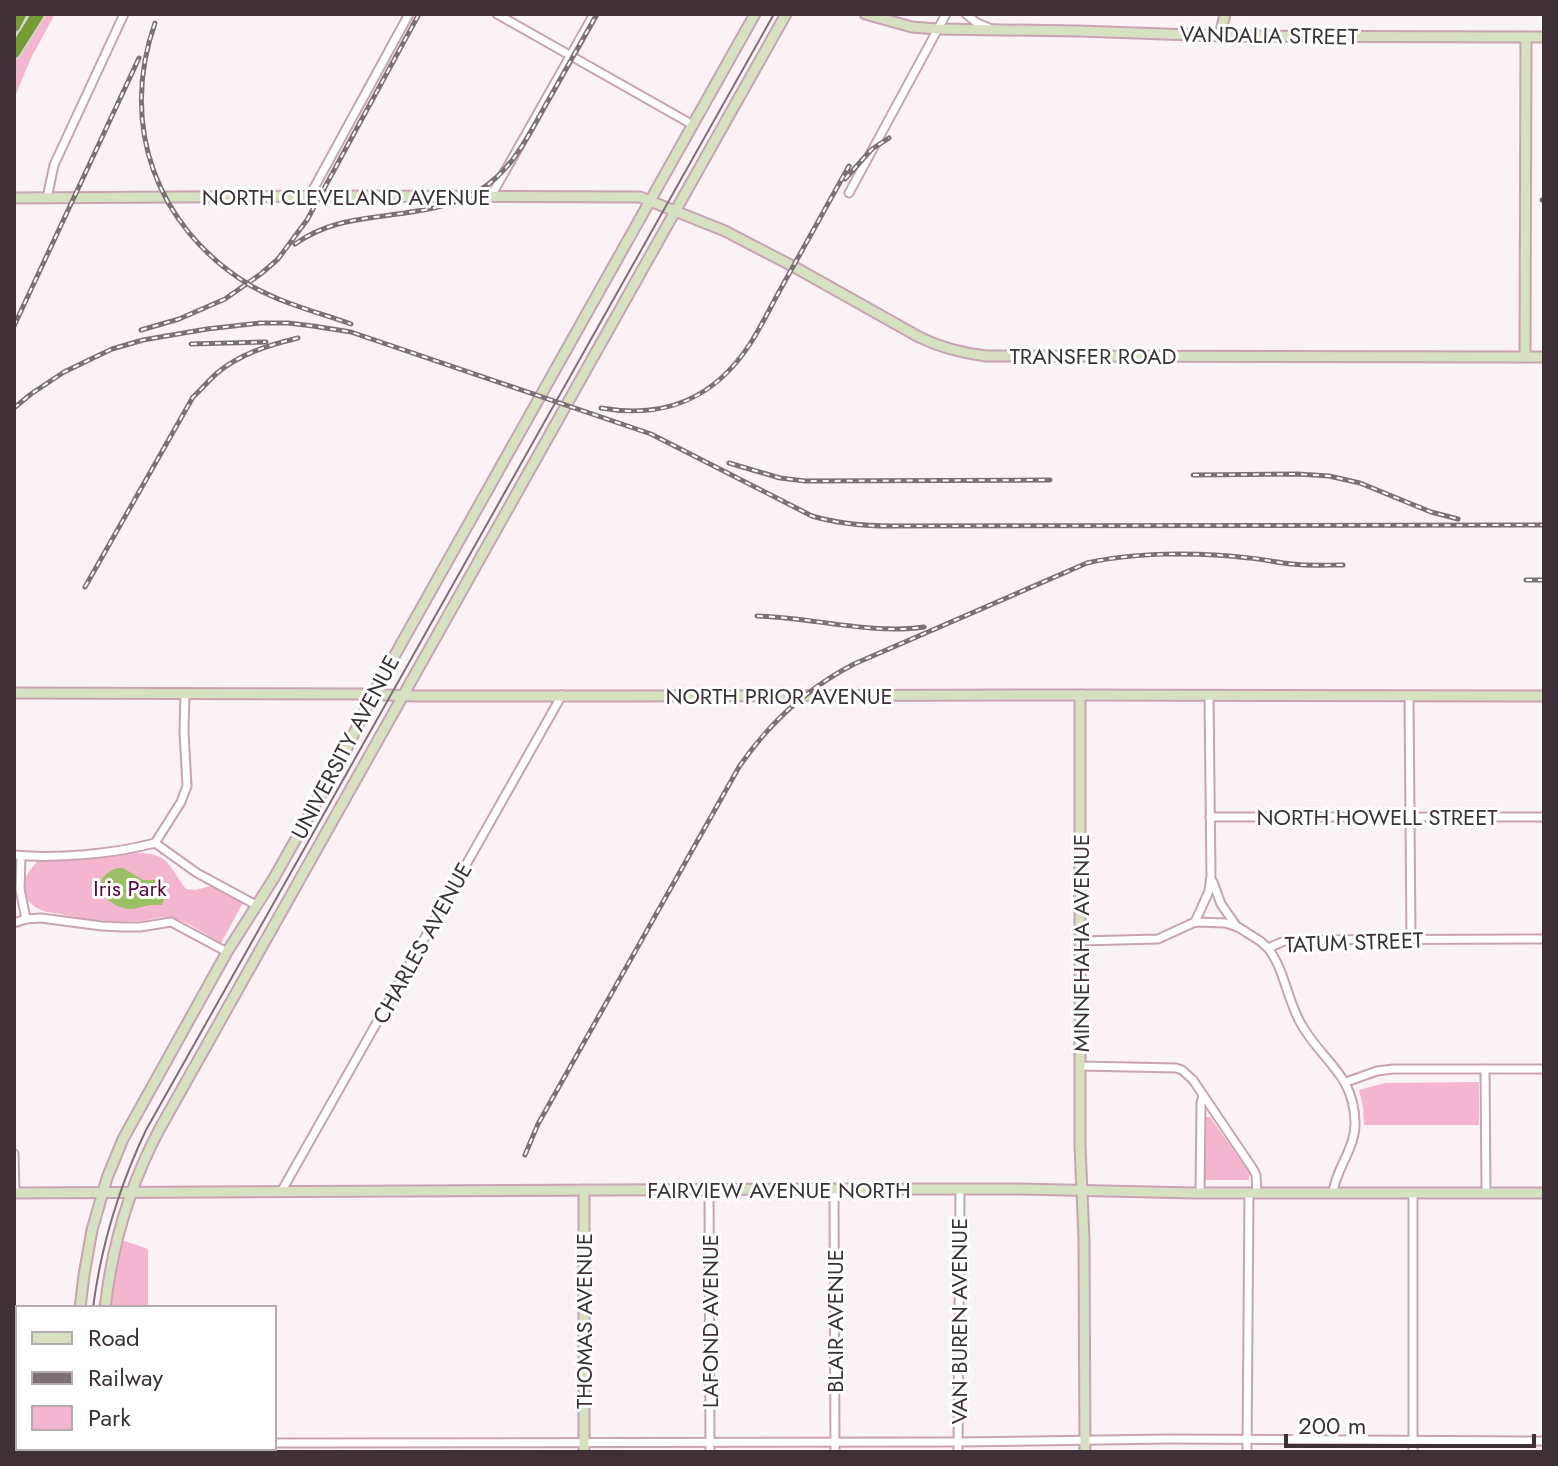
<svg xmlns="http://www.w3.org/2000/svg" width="1558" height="1466" viewBox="0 0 1558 1466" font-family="Jost,sans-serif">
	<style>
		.green { fill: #f4b5d1 }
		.water { fill: #9abf64 }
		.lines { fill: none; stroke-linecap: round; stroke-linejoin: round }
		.street-casing { stroke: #c9a3b4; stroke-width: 11 }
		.secondary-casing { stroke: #c9a3b4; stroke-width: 13 }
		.highway-casing { stroke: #d5d1d3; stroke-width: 16 }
		.street { stroke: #fff; stroke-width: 7 }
		.secondary { stroke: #d6e1c2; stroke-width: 9 }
		.highway { stroke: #759c33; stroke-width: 12 }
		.tram { stroke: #7c6f75; stroke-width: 2 }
		.rail-casing { stroke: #7c6f75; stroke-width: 5 }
		.rail { stroke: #fff; stroke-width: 2; stroke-dasharray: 6; stroke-linecap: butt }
		.labels { text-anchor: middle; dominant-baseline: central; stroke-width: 6; stroke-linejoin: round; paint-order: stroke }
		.street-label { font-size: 22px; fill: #3f3037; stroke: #fff }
		.park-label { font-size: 22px; fill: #5b053a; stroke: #fff }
	</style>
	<rect width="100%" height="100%" fill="#faf2f5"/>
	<!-- green -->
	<g class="green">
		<polygon points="41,14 55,14 31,58 14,99 14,60"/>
		<path d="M139 853C169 853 170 868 186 889L195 890 211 886 243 903 221 943C206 935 188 921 171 918 161 915 151 920 141 921 113 923 88 920 61 914 53 913 44 912 37 908 32 905 27 900 25 894 21 881 29 870 38 861Z"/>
		<polygon points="1479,1082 1479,1125 1364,1125 1363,1107 1359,1090 1385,1083"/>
		<polygon points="1206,1117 1210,1117 1212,1120 1249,1172 1249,1180 1205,1180 1205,1119"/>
		<polygon points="122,1240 148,1249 148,1308 110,1308 112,1285"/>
	</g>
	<!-- water -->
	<path class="water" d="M117 868H123L143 880H161L166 894 162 905C158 905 153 905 149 905 140 907 133 911 123 908 101 901 89 878 117 868Z"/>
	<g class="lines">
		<defs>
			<g id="street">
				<polyline points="497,14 693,125"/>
				<polyline points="966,14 977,23 992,29"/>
				<polyline points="849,193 946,14"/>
				<polyline points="491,196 594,14"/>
				<polyline points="309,197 409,14"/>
				<polyline points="47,198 54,165 124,14"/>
				<polyline points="1409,696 1411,939"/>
				<polyline points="1210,817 1544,817"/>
				<polyline points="155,843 181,802 187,786 184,732 185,693"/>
				<polyline points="155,843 197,873 256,905"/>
				<path d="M14 855C56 859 114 854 155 843"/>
				<polyline points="21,856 20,889 26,919"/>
				<polyline points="1213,882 1221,904 1237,927"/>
				<polyline points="1195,922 1209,891 1211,876 1209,695"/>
				<polyline points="14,923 26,919 41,918 102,926 123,927 140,927 171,922 227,952"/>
				<polyline points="1081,941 1158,939 1195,922 1225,923 1238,927 1260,941 1268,948 1287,940 1544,939"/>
				<path d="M1268 948C1284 969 1287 998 1300 1022 1320 1060 1354 1073 1355 1122 1356 1148 1336 1168 1333 1192"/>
				<polyline points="1081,1066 1176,1068 1182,1070 1193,1080 1253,1169 1256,1175 1257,1193"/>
				<polyline points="1485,1069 1486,1193"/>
				<polyline points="1346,1082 1377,1071 1393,1069 1544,1069"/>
				<polyline points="14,1154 15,1193"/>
				<polyline points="709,1189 710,1452"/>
				<polyline points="834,1189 835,1452"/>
				<polyline points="281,1192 562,695"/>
				<polyline points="1200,1193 1201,1103 1203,1095"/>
				<polyline points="14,1317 18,1317"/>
				<polyline points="14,1443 18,1443"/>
				<polyline points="274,1443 958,1442 1167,1439 1544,1441"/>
				<polyline points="958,1452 960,1189"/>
				<polyline points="1247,1452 1249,1193"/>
				<polyline points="1413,1452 1413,1193"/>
			</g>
			<g id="secondary">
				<polyline points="865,14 912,27 937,29 1079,31 1220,36 1544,37"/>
				<polyline points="1220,36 1225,14"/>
				<path d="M14 198 321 196 640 197 725 231 798 269 919 337C941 348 962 353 986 356L1544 357"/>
				<polyline points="1525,356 1526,37"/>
				<polyline points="14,693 362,694 414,696 614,696 1067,695 1544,696"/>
				<polyline points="1080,695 1080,1146 1084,1239 1085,1452"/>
				<polyline points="584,1190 584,1452"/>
				<polyline points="14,1193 834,1189 1020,1189 1194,1193 1544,1193"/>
				<polyline points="80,1308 84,1275 92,1230 107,1178 123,1139 227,952 274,878 346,750 373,694 755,14"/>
				<path d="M105 1308C112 1246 130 1185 159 1130L786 14"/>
				<polyline points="75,1448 75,1452"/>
				<polyline points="101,1452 102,1448"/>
			</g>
			<g id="highway">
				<polyline points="14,26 20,14"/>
				<polyline points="14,52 38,14"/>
			</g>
		</defs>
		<!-- street casing -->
		<use href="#street" class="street-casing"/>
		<!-- secondary casing -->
		<use href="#secondary" class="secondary-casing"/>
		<!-- highway casing -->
		<use href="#highway" class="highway-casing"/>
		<!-- street -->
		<use href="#street" class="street"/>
		<!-- secondary -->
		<use href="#secondary" class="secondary"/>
		<!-- highway -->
		<use href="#highway" class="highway"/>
		<!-- tram -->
		<g class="tram">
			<path d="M93 1308C101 1245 119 1187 146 1130L774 14"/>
			<polyline points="86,1448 86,1452"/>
		</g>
		<defs>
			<g id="rail">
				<path d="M155 23C119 125 156 227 248 284 280 303 317 312 351 324"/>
				<polyline points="845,179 872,149 889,138"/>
				<polyline points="1542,200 1544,200"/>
				<path d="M295 244C333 217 373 219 417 211 439 208 461 202 480 190 514 169 530 132 549 99 565 71 581 42 597 14"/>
				<polyline points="14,326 139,58"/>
				<polyline points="141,330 179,319 225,299 262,273 278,259 307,220 419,14"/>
				<polyline points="191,344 266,342"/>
				<path d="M14 408 31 394 64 372 112 349 143 340 207 329 260 323H288L313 326 351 332 651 434 812 516C839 524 865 526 892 526L1544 525"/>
				<path d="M601 408C665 419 714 399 750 344 761 327 770 308 780 290 803 249 826 207 849 166"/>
				<polyline points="729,463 780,478 805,481 1050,480"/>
				<polyline points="1193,475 1297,474 1329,476 1360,483 1431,512 1458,519"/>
				<polyline points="1526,580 1544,580"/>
				<path d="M85 587 193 397C201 390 208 381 216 374 239 354 269 345 298 338"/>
				<path d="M757 616C810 617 872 635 924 627"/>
				<path d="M525 1155 538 1124 739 767C769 723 806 689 854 664L1087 563C1134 552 1200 552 1249 558 1263 559 1278 563 1292 564 1309 566 1326 565 1343 565"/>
			</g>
		</defs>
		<!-- rail casing -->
		<use href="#rail" class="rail-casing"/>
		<!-- rail -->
		<use href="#rail" class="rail"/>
	</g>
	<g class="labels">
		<!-- street labels -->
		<g class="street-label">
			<text transform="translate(1269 35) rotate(1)">VANDALIA STREET</text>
			<text x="346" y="197">NORTH CLEVELAND AVENUE</text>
			<text x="1093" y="356">TRANSFER ROAD</text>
			<text x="779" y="696">NORTH PRIOR AVENUE</text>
			<text transform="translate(345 747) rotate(-62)">UNIVERSITY AVENUE</text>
			<text x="1377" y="817">NORTH HOWELL STREET</text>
			<text transform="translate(1354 942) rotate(-2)">TATUM STREET</text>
			<text transform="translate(422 943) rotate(-61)">CHARLES AVENUE</text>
			<text transform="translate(1081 943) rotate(-90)">MINNEHAHA AVENUE</text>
			<text x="779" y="1190">FAIRVIEW AVENUE NORTH</text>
			<text transform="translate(584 1321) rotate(-90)">THOMAS AVENUE</text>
			<text transform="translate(710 1321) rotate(-90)">LAFOND AVENUE</text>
			<text transform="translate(835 1321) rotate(-90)">BLAIR AVENUE</text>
			<text transform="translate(959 1321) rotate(-90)">VAN BUREN AVENUE</text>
		</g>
		<!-- park labels -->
		<g class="park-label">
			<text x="130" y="888">Iris Park</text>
		</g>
	</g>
	<!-- border -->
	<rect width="1558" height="1466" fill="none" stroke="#3f3037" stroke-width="32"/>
	<!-- legend -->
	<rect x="16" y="1306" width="260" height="144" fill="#ffffff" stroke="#b2acaf" stroke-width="2"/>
	<rect x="32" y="1332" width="40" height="12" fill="#d6e1c2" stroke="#b2acaf" stroke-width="2"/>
	<text x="88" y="1346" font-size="24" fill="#3f3037">Road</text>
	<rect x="32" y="1372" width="40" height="12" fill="#7c6f75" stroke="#b2acaf" stroke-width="2"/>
	<text x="88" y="1386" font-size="24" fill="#3f3037">Railway</text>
	<rect x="32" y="1406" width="40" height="24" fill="#f4b5d1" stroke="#b2acaf" stroke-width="2"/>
	<text x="88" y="1426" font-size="24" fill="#3f3037">Park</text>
	<!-- scale -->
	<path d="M1286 1434v12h248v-12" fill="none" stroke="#3f3037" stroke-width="4"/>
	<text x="1298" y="1434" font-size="24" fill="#3f3037" stroke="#ffffff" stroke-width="6" paint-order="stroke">200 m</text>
</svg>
